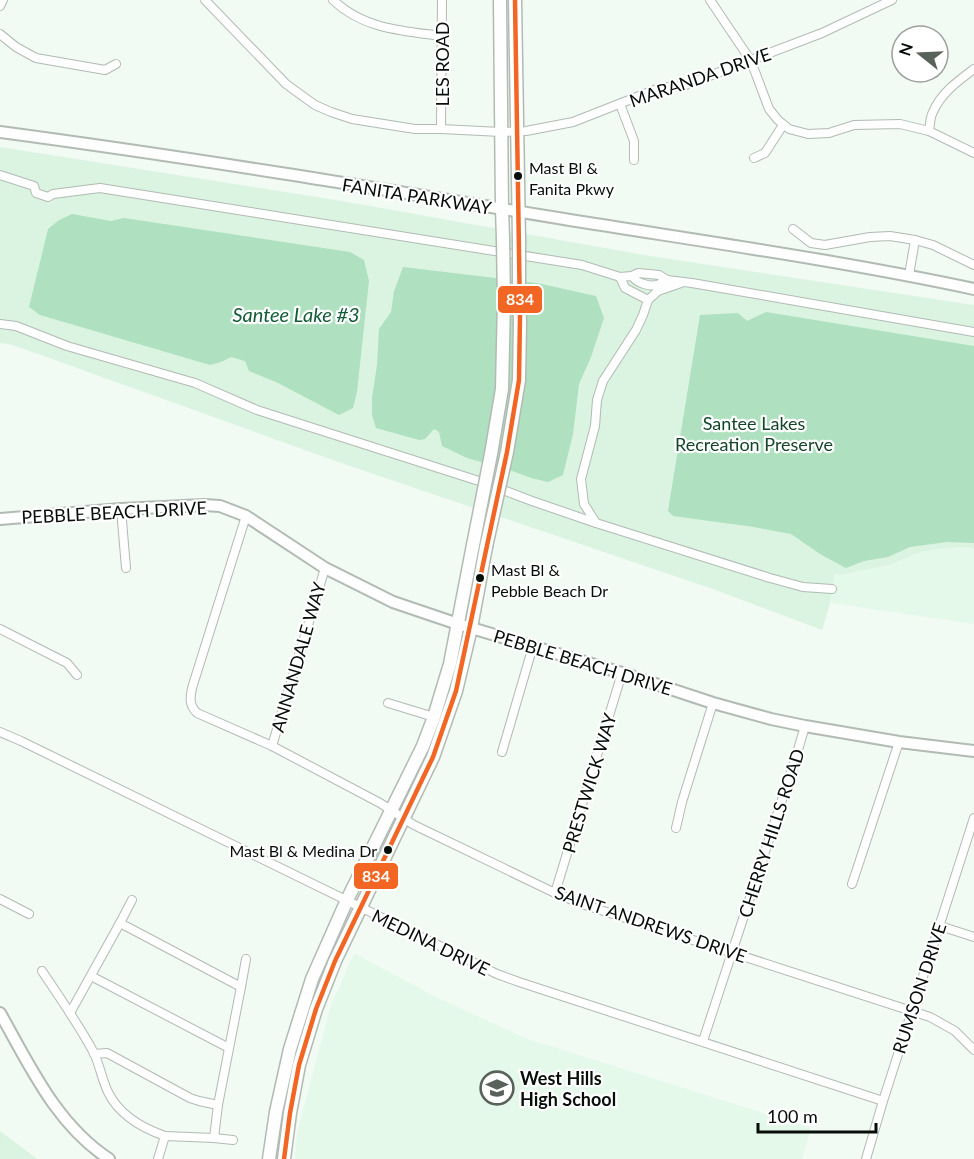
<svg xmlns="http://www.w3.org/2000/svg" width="974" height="1159" viewBox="0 0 974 1159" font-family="Lato,sans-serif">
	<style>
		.built { fill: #e5f9eb }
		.green { fill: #daf4e1 }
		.water { fill: #afe0bf }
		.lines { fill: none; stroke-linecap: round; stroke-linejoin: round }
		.street-casing { stroke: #b2bab4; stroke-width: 10 }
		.secondary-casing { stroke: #b2bab4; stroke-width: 14 }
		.primary-casing { stroke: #b2bab4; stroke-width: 15 }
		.street { stroke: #fdfefd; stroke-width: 8 }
		.secondary { stroke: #fdfefd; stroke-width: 10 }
		.primary { stroke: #fdfefd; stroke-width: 12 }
		.primary-bridge-casing { stroke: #b2bab4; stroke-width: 15; stroke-linecap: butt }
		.primary-bridge { stroke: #fdfefd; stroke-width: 12 }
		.bus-1-casing { stroke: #fff; stroke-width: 9 }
		.bus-1 { stroke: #f26522; stroke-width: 4.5 }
		.bus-dot { fill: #070e09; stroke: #fff; stroke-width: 2 }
		.labels { text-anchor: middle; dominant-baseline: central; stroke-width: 4.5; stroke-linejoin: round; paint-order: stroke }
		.bus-label { font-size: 16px; fill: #070e09; stroke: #fff; text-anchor: start }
		.street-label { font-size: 18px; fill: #070e09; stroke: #fff }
		.park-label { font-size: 18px; fill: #144529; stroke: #fff }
		.poi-label { font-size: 18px; font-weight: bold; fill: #070e09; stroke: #fff; text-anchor: start }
		.water-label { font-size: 20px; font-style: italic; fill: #125d35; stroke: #fff }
		.line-badge { stroke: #fff; stroke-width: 2 }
		.badge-label { font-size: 16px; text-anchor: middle; font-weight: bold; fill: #fff }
	</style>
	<rect width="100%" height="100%" fill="#f1faf3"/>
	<!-- built -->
	<g class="built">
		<polygon points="966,547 974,549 974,624 830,603 834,574 840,575 889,565 921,552 946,548"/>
		<polygon points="354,953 436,997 525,1038 811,1128 802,1159 295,1159 297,1134 330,1008"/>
	</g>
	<!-- green -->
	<g class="green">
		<polygon points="0,147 342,201 644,255 974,305 974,549 966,547 946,548 921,552 889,565 840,575 835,574 830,603 822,630 710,588 344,464 13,345 0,343"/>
		<polygon points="0,1131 37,1159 0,1159"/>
	</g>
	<!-- water -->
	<g class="water">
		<polygon points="72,214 111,221 124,218 350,252 364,260 369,281 357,392 353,408 339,415 278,383 249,371 245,361 231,357 221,362 210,365 40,315 29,307 48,229 59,220"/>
		<polygon points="403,267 537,283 596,296 604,318 591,357 579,384 573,434 563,475 548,482 531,478 512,471 467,458 442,446 439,432 434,429 425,439 419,440 376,428 372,415 372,398 377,365 379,329 391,312 394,291"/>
		<polygon points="766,312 974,346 974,543 947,542 910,547 888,557 864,561 846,568 820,554 791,534 754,527 673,516 668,511 700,315 738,313 747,321"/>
	</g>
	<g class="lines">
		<defs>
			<g id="street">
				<polyline points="205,0 286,84 315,105 331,112 352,119 415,129 441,129 501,132 526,131 573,122 657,89 668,87 683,86 822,33 892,0"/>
				<path d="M333 0C363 29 403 31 442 36"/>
				<polyline points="710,0 751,61 769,109 778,120 789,129 808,134 829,133 854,125 900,124 929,131 974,153"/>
				<polyline points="0,6 3,0"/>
				<polyline points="0,34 16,47 36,58 105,70 116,64"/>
				<polyline points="620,104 634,141 634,160"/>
				<polyline points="441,129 442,0"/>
				<path d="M929 131C930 125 930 117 933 112 941 93 958 81 974 69"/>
				<polyline points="754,158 765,153 783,125"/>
				<polyline points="0,175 34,186 36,193 48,197 53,194 100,188 582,265 620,277 632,276 638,273 659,275 667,280 692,283 974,332"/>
				<polyline points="793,229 811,243 825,245 870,237 890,236 915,240 933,245 974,265"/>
				<polyline points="909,275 915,240"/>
				<path d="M632 276C637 283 649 287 657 285 660 284 663 281 667 280"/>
				<polyline points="620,277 625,288 648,300 643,315 636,330 603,381 597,400 595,426 581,479 584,504 596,523 770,578 803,587 832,589"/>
				<polyline points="648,300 658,291 681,283"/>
				<polyline points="0,324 16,326 67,346 195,383 257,410 482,482 532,501 596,523"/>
				<polyline points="121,509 126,568"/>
				<path d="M246 516 192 688C190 698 189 705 197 713L272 746 380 803 414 825 555 893 585 905 930 1017 955 1031 974 1050"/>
				<polyline points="0,629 67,663 77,675"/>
				<polyline points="388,703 434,717"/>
				<polyline points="0,732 21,741 497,974 519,982 883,1101"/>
				<polyline points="272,746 325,568"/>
				<polyline points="502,752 533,646"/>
				<polyline points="676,828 682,802 713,703"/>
				<polyline points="852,884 899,742"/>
				<polyline points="555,893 622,673"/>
				<polyline points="0,899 29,914"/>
				<polyline points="120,923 132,900"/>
				<polyline points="940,926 974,937"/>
				<path d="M42 971C60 998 79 1025 94 1053 100 1066 102 1080 108 1092 119 1115 142 1128 165 1136L158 1159"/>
				<polyline points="91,976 229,1048"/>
				<polyline points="241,987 246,959"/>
				<polyline points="70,1013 120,923 241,987 218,1105 214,1138 165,1136"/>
				<polyline points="703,1041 795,760 805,726"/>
				<polyline points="94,1054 107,1053 190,1098 199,1101 218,1105"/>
				<polyline points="214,1138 233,1140"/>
				<polyline points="866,1159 883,1101 974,818"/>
			</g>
			<g id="secondary">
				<path d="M0 132C188 157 376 188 564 219 700 241 838 260 974 289"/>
				<polyline points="0,519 121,509 204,505 220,506 246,516 325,568 393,602 458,624 622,673 713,703 771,719 805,726 899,742 974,751"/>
				<path d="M0 1013C30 1066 56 1124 109 1159"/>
			</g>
			<g id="primary">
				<polyline points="500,0 502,209 503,239"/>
				<polyline points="515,0 519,240"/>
				<polyline points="519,294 520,323"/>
				<polyline points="269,1159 276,1112 290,1049 312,979 347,900 423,746 434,717 450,664 473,545"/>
				<polyline points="284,1159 290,1113 299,1065 316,1009 335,961 433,757 456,691 471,628 486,547"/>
			</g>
		</defs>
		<!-- street casing -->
		<use href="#street" class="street-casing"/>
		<!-- secondary casing -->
		<use href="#secondary" class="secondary-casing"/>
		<!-- primary casing -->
		<use href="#primary" class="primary-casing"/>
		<!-- street -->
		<use href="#street" class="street"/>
		<!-- secondary -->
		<use href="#secondary" class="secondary"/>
		<!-- primary -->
		<use href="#primary" class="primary"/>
		<defs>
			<g id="primary-bridge">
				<polyline points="519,240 519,294"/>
				<polyline points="473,545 491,454 502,389 504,301 503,239"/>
				<polyline points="486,547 507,452 519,380 520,323"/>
			</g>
		</defs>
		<!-- primary-bridge casing -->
		<use href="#primary-bridge" class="primary-bridge-casing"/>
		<!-- primary-bridge -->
		<use href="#primary-bridge" class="primary-bridge"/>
		<defs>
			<polyline id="bus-1" points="284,1159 290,1113 299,1065 316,1009 335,961 433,757 456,691 507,452 519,380 520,315 515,0"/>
		</defs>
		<!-- bus-1 casing -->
		<use href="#bus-1" class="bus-1-casing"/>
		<!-- bus-1 -->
		<use href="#bus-1" class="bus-1"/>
	</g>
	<!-- icons -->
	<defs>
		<symbol id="school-ring" viewBox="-11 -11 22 22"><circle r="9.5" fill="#fff" stroke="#59615b" stroke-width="1.5"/><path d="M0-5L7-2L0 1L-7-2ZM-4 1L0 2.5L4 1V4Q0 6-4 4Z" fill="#59615b"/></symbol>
	</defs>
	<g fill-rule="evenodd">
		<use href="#school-ring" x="478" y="1069" width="38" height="38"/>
	</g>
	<!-- markers -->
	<g class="bus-dot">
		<circle cx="518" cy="176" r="5"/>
		<circle cx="480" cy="578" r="5"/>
		<circle cx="388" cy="850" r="5"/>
	</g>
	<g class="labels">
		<!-- bus labels -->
		<g class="bus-label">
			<text x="529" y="167">Mast Bl &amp;<tspan x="529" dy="21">Fanita Pkwy</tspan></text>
			<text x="491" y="569">Mast Bl &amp;<tspan x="491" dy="21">Pebble Beach Dr</tspan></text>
			<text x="377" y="850" text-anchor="end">Mast Bl &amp; Medina Dr</text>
		</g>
		<!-- street labels -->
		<g class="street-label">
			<text transform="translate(442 64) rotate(-90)">LES ROAD</text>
			<text transform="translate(700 77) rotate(-19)">MARANDA DRIVE</text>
			<text transform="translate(417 196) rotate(9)">FANITA PARKWAY</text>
			<text transform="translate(114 512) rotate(-3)">PEBBLE BEACH DRIVE</text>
			<text transform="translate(298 657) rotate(-74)">ANNANDALE WAY</text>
			<text transform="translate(583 662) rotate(17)">PEBBLE BEACH DRIVE</text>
			<text transform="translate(589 783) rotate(-73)">PRESTWICK WAY</text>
			<text transform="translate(771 833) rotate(-72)">CHERRY HILLS ROAD</text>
			<text transform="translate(651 924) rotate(19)">SAINT ANDREWS DRIVE</text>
			<text transform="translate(431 942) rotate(26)">MEDINA DRIVE</text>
			<text transform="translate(919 988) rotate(-72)">RUMSON DRIVE</text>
		</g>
		<!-- park labels -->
		<g class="park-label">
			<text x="754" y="423">Santee Lakes<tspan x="754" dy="21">Recreation Preserve</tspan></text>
		</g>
		<!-- poi labels -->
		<g class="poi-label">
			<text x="520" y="1078">West Hills<tspan x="520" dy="21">High School</tspan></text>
		</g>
		<!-- water labels -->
		<g class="water-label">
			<text x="296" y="314">Santee Lake #3</text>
		</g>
	</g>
	<g class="line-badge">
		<rect x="497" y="285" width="46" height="29" rx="6" fill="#f26522"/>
		<rect x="353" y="862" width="46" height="28" rx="6" fill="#f26522"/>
	</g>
	<g class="badge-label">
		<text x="520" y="305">834</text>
		<text x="376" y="882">834</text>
	</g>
	<!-- north arrow -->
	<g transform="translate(920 54) rotate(288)"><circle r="28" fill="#ffffff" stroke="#9c9f9d" stroke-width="1.5"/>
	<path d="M0-4.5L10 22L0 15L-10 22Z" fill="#59615b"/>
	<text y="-9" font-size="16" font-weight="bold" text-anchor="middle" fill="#070e09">N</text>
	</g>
	<!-- scale -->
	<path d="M758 1123v9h118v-9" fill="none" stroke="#070e09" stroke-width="3"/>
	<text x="767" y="1123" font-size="18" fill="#070e09" stroke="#ffffff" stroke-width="4.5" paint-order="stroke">100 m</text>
</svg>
